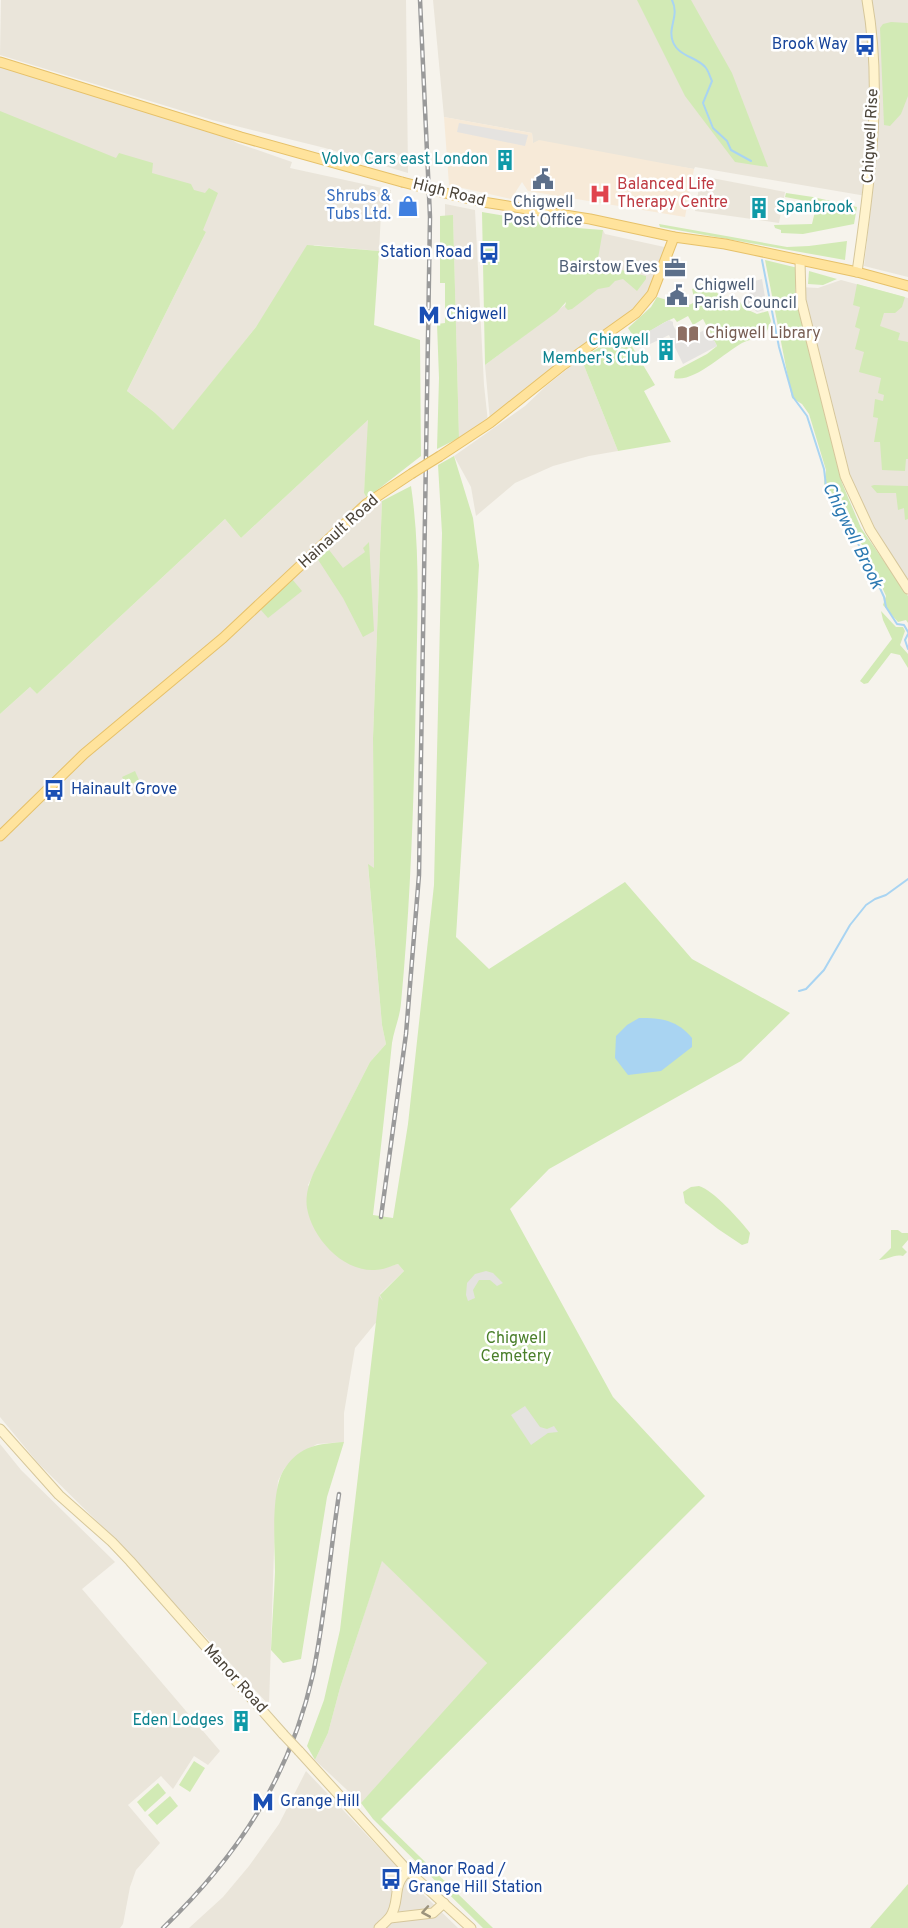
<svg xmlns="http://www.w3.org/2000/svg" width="908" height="1928" viewBox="0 0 908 1928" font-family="Overpass,sans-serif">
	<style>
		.residential { fill: #eae5da }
		.commercial { fill: #f7ead8 }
		.green { fill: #d2eab5 }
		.parking { fill: #e5e3e0 }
		.water { fill: #a9d4f2 }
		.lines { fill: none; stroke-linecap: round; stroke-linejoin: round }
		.stream { stroke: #a9d4f2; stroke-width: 2 }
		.secondary-casing { stroke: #d6c79b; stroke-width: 11 }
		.primary-casing { stroke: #e6c16a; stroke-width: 11 }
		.secondary { stroke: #fff3cd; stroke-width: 9 }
		.primary { stroke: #ffe39c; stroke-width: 9 }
		.rail-casing { stroke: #9a9a9a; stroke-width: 4.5 }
		.rail { stroke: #fff; stroke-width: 2; stroke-dasharray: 7; stroke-linecap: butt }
		.secondary-bridge-casing { stroke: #d6c79b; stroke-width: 11; stroke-linecap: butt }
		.primary-bridge-casing { stroke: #e6c16a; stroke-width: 11; stroke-linecap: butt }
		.secondary-bridge { stroke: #fff3cd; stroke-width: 9 }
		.primary-bridge { stroke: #ffe39c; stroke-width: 9 }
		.oneway { stroke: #9c937c }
		.labels { text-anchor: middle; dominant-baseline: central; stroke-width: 5; stroke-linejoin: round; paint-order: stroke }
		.transit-label { font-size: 16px; fill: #164399; stroke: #fff; text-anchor: start }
		.street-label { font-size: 16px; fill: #4b4439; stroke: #fff }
		.culture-label { font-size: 16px; fill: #0d838f; stroke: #fff; text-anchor: end }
		.health-label { font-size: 16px; fill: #be3a42; stroke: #fff; text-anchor: start }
		.shop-label { font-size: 16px; fill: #366cbe; stroke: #fff; text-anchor: end }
		.service-label { font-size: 16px; fill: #4e5e75; stroke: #fff }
		.education-label { font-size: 16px; fill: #785e54; stroke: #fff; text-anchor: start }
		.park-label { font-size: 16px; fill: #4a7f2a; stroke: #fff }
		.water-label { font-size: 18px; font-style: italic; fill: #2e7ab2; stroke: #fff }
	</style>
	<rect width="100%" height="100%" fill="#f6f3ec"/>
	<!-- residential -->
	<g class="residential">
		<polygon points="1,0 406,0 408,173 325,148 212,120 0,55"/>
		<polygon points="433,0 908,0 908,277 864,266 872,197 695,167 694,169 533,143 532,133 444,117"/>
		<polygon points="0,62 225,136 237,143 292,162 290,168 391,190 389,214 381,213 379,251 314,245 256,327 173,431 154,412 127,391 206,232 0,164"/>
		<polygon points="701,176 785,192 779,223 695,211"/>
		<polygon points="445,204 475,210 484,385 488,422 459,438 453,216 445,216"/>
		<polygon points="603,230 605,234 669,248 645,303 490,421 485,365 590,286 591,268"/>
		<polygon points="841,280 908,298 908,592 848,485 800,287 818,288"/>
		<polygon points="581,358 618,451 589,456 553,466 515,483 476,516 471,487 454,456 525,406 546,386"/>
		<polygon points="369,419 364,493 368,498 382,501 373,738 374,869 368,865 382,1025 386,1044 370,1062 308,1185 375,1270 398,1264 404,1271 380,1294 388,1308 355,1348 344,1413 344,1442 317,1444 294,1458 284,1469 278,1481 275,1520 269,1705 109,1533 38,1463 0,1417 0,714 30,687 37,694 225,519 241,538"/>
		<polygon points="0,1444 21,1470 115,1562 82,1589 220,1751 208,1765 194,1756 173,1789 161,1776 128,1805 160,1843 136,1870 130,1887 123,1924 120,1928 0,1928"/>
		<polygon points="382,1560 487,1663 424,1743 361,1803 315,1760 328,1733 340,1688"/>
		<polygon points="306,1771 422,1893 458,1928 189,1928 223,1897 249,1866 279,1824"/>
	</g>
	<!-- commercial -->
	<polygon class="commercial" points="444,117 532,133 533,143 539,140 694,169 685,217 528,191 522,182 511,199 449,185"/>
	<!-- green -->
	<g class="green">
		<polygon points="637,0 691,0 732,73 768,167 735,162 685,96"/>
		<polygon points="891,22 908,23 908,96 901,114 890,126 884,125 880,28 883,24"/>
		<polygon points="0,111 116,158 119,153 153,163 152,173 191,184 194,190 205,193 209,188 218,193 203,230 206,232 127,391 154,412 173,430 256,327 307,245 379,251 374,325 420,340 421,456 367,498 364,493 368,420 241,538 225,519 37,694 30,687 0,714"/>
		<polygon points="786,193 813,197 857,207 854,224 803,234 781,233 781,230 775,228 774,225 812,224 817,203 785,197"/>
		<polygon points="482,212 577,228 603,230 597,264 646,276 646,279 637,291 623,279 615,281 609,287 598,289 572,309 568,310 565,307 566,302 557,312 485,365"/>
		<polygon points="453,215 459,438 437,449 439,378 437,324 445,323 445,283 440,283 440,216"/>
		<polygon points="659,224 787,247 809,246 847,241 845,260 660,227"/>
		<path d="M765 260 798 268 795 292 842 483 861 528 908 596V623L906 620 898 622 883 605 886 596C869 557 850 518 824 484L826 470 809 414 802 404 792 398Z"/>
		<polygon points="809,271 837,279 823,285 808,284"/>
		<path d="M708 282 716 285 717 293 729 300 740 302 746 309 757 314 768 311 771 321 765 336C758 338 748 340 742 343 724 353 694 383 674 378L675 371 707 354 717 346 703 319 693 325 688 316 677 322 674 318C660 323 648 335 634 337L628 328 651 307 657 297 687 306 695 302 692 289Z"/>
		<polygon points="857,284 905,297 902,307 895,313 884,313 880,326 900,333 898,340 908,342 908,459 906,459 905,471 882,470 880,442 874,442 878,418 873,417 875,399 883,401 884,395 878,393 881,378 859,372 864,352 855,349 860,329 855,327 860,307 853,305"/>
		<polygon points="624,333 655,385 644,391 671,442 618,451 581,358"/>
		<path d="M454 456 473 518 479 565 456 937 489 969 625 882 692 959 790 1013 741 1061 549 1169 510 1209 613 1397 705 1496 381 1819 493 1928H483L373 1819 361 1803 487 1663 382 1561 340 1688 328 1733 315 1760 307 1746 324 1700 340 1630 379 1296 383 1301 380 1295 404 1271 398 1264C391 1266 383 1270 375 1270 343 1272 312 1238 307 1208 305 1196 309 1183 314 1172L370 1062 386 1044 382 1025 368 864 374 868 373 738 382 501 411 486C421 553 417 622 416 690 414 794 411 899 401 1003 400 1017 394 1030 392 1043 386 1100 380 1158 373 1215L393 1218 408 1124 434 885 442 533 438 465Z"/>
		<polygon points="874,485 908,486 908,519 905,520 904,508 898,510 896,493 877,493 871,486"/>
		<polygon points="369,542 374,631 363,637 343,598 315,555 326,546 343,568 365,552 363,548"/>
		<polygon points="292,579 302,591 268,618 260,609"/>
		<polygon points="881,611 896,627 903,627 905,631 900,645 908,654 908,668 900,655 891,653 868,683 864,684 860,681 892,639 883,620"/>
		<polygon points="135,771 139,780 128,786 122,777"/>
		<path d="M699 1186C712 1189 741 1221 750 1233L748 1243 742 1245 718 1229 685 1203 683 1192 691 1187Z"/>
		<path d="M891 1230H898L902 1233H908V1240L902 1247 907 1252 903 1256C893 1254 888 1260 879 1260L891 1248Z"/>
		<path d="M344 1442 327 1497 301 1659 283 1663 271 1650C272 1624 274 1598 275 1572 275 1546 270 1489 285 1468 301 1445 318 1444 344 1442Z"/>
		<polygon points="194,1761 205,1768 190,1792 179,1785"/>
		<polygon points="158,1783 166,1793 145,1812 137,1802"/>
		<polygon points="170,1796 178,1806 157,1825 148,1815"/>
		<polygon points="908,1884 908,1928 870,1928"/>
	</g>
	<!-- parking -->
	<g class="parking">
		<polygon points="459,123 528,135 525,146 457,132"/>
		<polygon points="762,279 767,309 757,312 748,304 751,282"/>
		<polygon points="669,320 673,322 673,325 682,342 708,328 717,346 683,364 669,335 648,345 642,335"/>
		<polygon points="486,1271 493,1273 503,1283 497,1286 490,1280 479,1280 473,1290 475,1298 468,1301 466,1295 467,1283 475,1274"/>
		<polygon points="525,1406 540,1427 547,1429 554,1426 558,1432 548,1433 531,1445 511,1415"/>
	</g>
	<!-- water -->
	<path class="water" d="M639 1018C662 1018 677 1020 692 1038V1047L661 1071 628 1075 615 1058 616 1036 627 1025Z"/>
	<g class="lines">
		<!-- stream -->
		<g class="stream">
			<path d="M672 0C680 16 667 27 673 42 679 57 698 57 706 68 709 72 710 77 712 81L703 103 713 128 727 141 731 150 751 161"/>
			<polyline points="762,260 779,347 793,397 807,416 824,469 826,486 867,560 884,597 886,607 897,624 904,625 908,632"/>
			<polyline points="908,634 905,640 908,649"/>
			<polyline points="799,991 806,989 824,970 850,925 866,905 875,899 886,895 908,879"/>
		</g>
		<defs>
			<g id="secondary">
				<polyline points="800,260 801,300 845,476 870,530 908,589"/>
				<path d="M857 272C870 182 883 90 867 0"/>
				<polyline points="0,1429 59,1495 112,1542 130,1561 283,1734"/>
				<polyline points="299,1751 408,1871 471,1928"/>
				<polyline points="390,1918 433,1913 444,1903"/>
				<path d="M379 1928C382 1925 387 1921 390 1917 401 1901 391 1886 408 1871"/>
			</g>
			<g id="primary">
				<polyline points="0,62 241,137 402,182"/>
				<polyline points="453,195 483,202 590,219 674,237 725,244 857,272 908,286"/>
				<polyline points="440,456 490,423 563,365 636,313 652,294 674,237"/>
				<polyline points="0,836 84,754 223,638 366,504 411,474"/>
			</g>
		</defs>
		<!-- secondary casing -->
		<use href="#secondary" class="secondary-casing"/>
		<!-- primary casing -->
		<use href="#primary" class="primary-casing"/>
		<!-- secondary -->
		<use href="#secondary" class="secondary"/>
		<!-- primary -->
		<use href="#primary" class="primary"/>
		<defs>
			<g id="rail">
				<polyline points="381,1217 406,1034 419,875 430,217 420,0"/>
				<path d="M163 1928C238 1856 290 1777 313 1674 325 1616 330 1553 339 1494"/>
			</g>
		</defs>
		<!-- rail casing -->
		<use href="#rail" class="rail-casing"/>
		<!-- rail -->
		<use href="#rail" class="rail"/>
		<defs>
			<polyline id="secondary-bridge" points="283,1734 299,1751"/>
			<g id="primary-bridge">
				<polyline points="402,182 453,195"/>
				<polyline points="411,474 440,456"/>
			</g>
		</defs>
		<!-- secondary-bridge casing -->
		<use href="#secondary-bridge" class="secondary-bridge-casing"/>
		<!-- primary-bridge casing -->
		<use href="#primary-bridge" class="primary-bridge-casing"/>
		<!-- secondary-bridge -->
		<use href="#secondary-bridge" class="secondary-bridge"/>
		<!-- primary-bridge -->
		<use href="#primary-bridge" class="primary-bridge"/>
	</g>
	<!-- one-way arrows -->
	<defs><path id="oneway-chevron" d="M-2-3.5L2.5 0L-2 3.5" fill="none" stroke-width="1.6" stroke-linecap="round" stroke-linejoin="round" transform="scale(1.5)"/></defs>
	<use class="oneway" href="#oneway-chevron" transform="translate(426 1912) rotate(170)"/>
	<!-- icons -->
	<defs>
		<symbol id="bus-bare" viewBox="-9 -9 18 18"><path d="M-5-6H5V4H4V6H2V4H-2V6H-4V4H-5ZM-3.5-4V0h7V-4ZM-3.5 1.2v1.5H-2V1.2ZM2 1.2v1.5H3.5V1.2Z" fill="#1a4fb4" stroke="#fff" stroke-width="2.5" paint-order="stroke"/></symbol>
		<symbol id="building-bare" viewBox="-9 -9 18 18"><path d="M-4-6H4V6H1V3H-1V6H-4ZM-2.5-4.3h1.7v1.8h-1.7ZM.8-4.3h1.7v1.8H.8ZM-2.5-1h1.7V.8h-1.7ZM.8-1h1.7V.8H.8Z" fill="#0f9aa8" stroke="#fff" stroke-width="2.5" paint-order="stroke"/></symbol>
		<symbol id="civic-bare" viewBox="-9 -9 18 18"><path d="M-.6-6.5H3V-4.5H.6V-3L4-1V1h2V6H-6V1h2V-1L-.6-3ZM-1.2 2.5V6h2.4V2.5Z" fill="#5c6f8a" stroke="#fff" stroke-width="2.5" paint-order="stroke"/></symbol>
		<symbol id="hospital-bare" viewBox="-9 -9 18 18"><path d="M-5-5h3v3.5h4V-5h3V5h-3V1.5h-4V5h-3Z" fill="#e0444e" stroke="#fff" stroke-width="2.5" paint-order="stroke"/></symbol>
		<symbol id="shop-bare" viewBox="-9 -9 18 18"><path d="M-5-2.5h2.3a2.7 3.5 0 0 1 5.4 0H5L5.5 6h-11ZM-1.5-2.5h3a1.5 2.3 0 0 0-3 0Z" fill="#3f7fe0" stroke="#fff" stroke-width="2.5" paint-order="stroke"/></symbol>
		<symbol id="office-bare" viewBox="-9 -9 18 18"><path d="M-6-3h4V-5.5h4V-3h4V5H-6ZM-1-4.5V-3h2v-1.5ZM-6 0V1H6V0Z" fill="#5c6f8a" stroke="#fff" stroke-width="2.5" paint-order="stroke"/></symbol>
		<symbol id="metro-bare" viewBox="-9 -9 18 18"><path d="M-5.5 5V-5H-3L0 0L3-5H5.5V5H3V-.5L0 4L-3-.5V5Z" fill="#1a4fb4" stroke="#fff" stroke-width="2.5" paint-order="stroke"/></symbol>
		<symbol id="library-bare" viewBox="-9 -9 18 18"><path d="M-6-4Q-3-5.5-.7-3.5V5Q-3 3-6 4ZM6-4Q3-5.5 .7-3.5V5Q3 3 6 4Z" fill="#8d6e63" stroke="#fff" stroke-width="2.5" paint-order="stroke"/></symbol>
	</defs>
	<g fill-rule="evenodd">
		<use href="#bus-bare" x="850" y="30" width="30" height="30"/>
		<use href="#building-bare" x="490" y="145" width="30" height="30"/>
		<use href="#civic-bare" x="528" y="164" width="30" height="30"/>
		<use href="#hospital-bare" x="585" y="179" width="30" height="30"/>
		<use href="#shop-bare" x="393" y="191" width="30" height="30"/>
		<use href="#building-bare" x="744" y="193" width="30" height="30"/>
		<use href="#bus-bare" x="474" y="238" width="30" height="30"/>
		<use href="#office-bare" x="660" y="253" width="30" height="30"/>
		<use href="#civic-bare" x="662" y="280" width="30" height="30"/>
		<use href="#metro-bare" x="414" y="300" width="30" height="30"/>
		<use href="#library-bare" x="673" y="319" width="30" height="30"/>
		<use href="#building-bare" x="651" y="335" width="30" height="30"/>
		<use href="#bus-bare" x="39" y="775" width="30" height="30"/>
		<use href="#building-bare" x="226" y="1706" width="30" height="30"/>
		<use href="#metro-bare" x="248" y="1787" width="30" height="30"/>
		<use href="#bus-bare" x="376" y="1864" width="30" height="30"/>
	</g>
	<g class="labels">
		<!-- transit labels -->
		<g class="transit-label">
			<text x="848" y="45" text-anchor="end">Brook Way</text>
			<text x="472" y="253" text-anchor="end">Station Road</text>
			<text x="446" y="315">Chigwell</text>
			<text x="71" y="790">Hainault Grove</text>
			<text x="280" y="1802">Grange Hill</text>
			<text x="408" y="1870">Manor Road /<tspan x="408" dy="18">Grange Hill Station</tspan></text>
		</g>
		<!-- street labels -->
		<g class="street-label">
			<text transform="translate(871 136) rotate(-87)">Chigwell Rise</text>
			<text transform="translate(449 193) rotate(14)">High Road</text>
			<text transform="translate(339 532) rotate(-42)">Hainault Road</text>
			<text transform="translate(235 1679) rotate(48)">Manor Road</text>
		</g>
		<!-- culture labels -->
		<g class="culture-label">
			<text x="488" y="160">Volvo Cars east London</text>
			<text x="776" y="208" text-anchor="start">Spanbrook</text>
			<text x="649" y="341">Chigwell<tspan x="649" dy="18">Member's Club</tspan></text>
			<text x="224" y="1721">Eden Lodges</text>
		</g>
		<!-- health labels -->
		<g class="health-label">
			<text x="617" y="185">Balanced Life<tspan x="617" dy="18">Therapy Centre</tspan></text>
		</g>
		<!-- shop labels -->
		<g class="shop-label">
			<text x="391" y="197">Shrubs &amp;<tspan x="391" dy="18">Tubs Ltd.</tspan></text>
		</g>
		<!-- service labels -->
		<g class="service-label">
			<text x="543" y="203">Chigwell<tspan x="543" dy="18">Post Office</tspan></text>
			<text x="658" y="268" text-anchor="end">Bairstow Eves</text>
			<text x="694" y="286" text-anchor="start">Chigwell<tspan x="694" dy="18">Parish Council</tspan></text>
		</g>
		<!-- education labels -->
		<g class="education-label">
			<text x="705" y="334">Chigwell Library</text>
		</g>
		<!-- park labels -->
		<g class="park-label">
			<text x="516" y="1339">Chigwell<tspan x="516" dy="18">Cemetery</tspan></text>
		</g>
		<!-- water labels -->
		<g class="water-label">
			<text transform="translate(852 536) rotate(64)">Chigwell Brook</text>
		</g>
	</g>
</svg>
